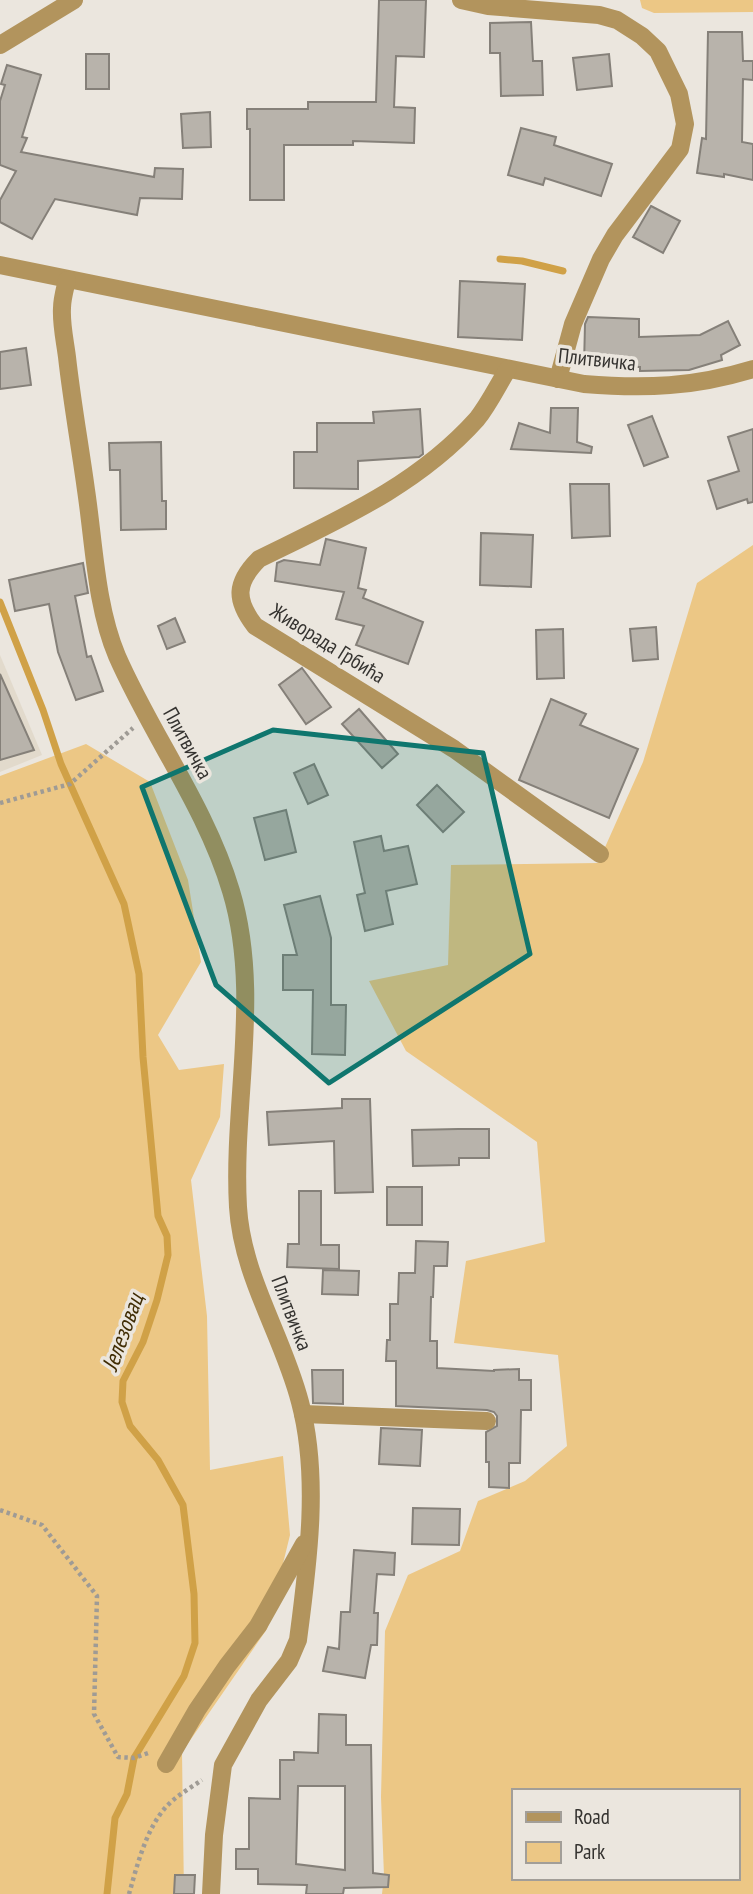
<svg xmlns="http://www.w3.org/2000/svg" width="753" height="1894" viewBox="0 0 753 1894" font-family="'PT Sans Narrow',sans-serif">
	<style>
		.built { fill: #e2dacc }
		.green { fill: #ecc785; fill-rule: evenodd }
		.lines { fill: none; stroke-linecap: round; stroke-linejoin: round }
		.stream { stroke: #d0a147; stroke-width: 7 }
		.building { fill: #b8b3ab; stroke: #858079; stroke-width: 2; fill-rule: evenodd }
		.path { stroke: #9f9b95; stroke-width: 4.5; stroke-dasharray: 3.5 3.5; stroke-linecap: butt }
		.minor { stroke: #b2945d; stroke-width: 18 }
		.marked { fill: #0f766e; fill-opacity: 0.2; stroke: #0f766e; stroke-width: 5; stroke-linejoin: round }
		.labels { text-anchor: middle; dominant-baseline: central; stroke-width: 7; stroke-linejoin: round; paint-order: stroke }
		.street-label { font-size: 21px; fill: #353330; stroke: #ebe6de }
		.water-label { font-size: 23px; font-style: italic; fill: #402d05; stroke: #ebe6de }
	</style>
	<rect width="100%" height="100%" fill="#ebe6de"/>
	<!-- built -->
	<polygon class="built" points="0,655 42,755 0,772"/>
	<!-- green -->
	<g class="green">
		<polygon points="640,0 753,0 753,12 654,13 642,8"/>
		<path d="M753 545V1894H382L384 1876 381 1797 385 1631 408 1575 460 1551 478 1501 525 1481 567 1446 558 1355 454 1343 466 1261 545 1242 537 1142 406 1051 369 981 448 965 451 865 598 863 643 762 697 583ZM513 1791H737V1878H513Z"/>
		<polygon points="86,744 150,782 188,880 201,962 158,1035 179,1070 224,1064 220,1117 191,1180 207,1316 210,1470 283,1456 290,1535 267,1629 182,1752 184,1894 0,1894 0,776"/>
	</g>
	<g class="lines">
		<!-- stream -->
		<g class="stream">
			<polyline points="500,259 522,261 563,271"/>
			<polyline points="0,602 43,710 61,764 124,904 139,974 143,1057 158,1216 167,1236 168,1255 157,1300 143,1342 123,1381 122,1402 130,1426 158,1460 183,1505 194,1594 195,1643 184,1676 134,1758 127,1794 115,1818 107,1894"/>
		</g>
	</g>
	<!-- building -->
	<g class="building">
		<polygon points="379,0 426,0 424,57 396,56 394,107 415,108 414,143 353,141 353,145 284,145 284,200 250,200 250,129 247,129 247,109 308,109 308,102 376,102"/>
		<polygon points="531,22 533,61 542,61 543,95 501,96 500,53 490,53 490,23"/>
		<polygon points="708,32 742,32 743,61 753,61 753,80 743,79 742,142 753,144 753,180 724,174 724,177 697,173 702,138 706,139"/>
		<rect x="86" y="54" width="23" height="35"/>
		<polygon points="609,54 612,86 577,90 573,58"/>
		<polygon points="7,65 41,75 22,137 27,138 21,152 154,177 155,168 183,169 182,199 140,198 137,215 55,199 32,239 0,222 0,200 16,171 0,165 0,101 5,85 1,84"/>
		<polygon points="210,112 211,147 183,148 181,114"/>
		<polygon points="521,128 556,137 554,145 612,164 601,196 545,178 543,185 508,175"/>
		<polygon points="651,206 680,221 663,253 633,237"/>
		<polygon points="460,281 525,284 522,340 458,337"/>
		<polygon points="588,317 639,319 639,337 700,335 728,321 740,345 721,355 722,360 689,370 640,371 640,367 584,366 585,324"/>
		<polygon points="26,348 31,385 0,389 0,352"/>
		<polygon points="551,408 578,408 577,442 592,447 591,453 511,449 519,423 550,433"/>
		<polygon points="420,409 423,454 419,457 358,461 358,489 294,488 294,452 317,452 317,423 374,423 373,412"/>
		<polygon points="652,416 668,457 644,466 628,425"/>
		<polygon points="753,429 753,502 748,503 747,499 717,509 708,481 739,471 728,437"/>
		<polygon points="161,442 162,501 166,501 166,529 121,530 120,470 110,470 109,443"/>
		<polygon points="570,484 609,484 610,536 572,538"/>
		<polygon points="481,533 533,535 531,587 480,585"/>
		<polygon points="326,539 366,548 358,588 366,590 363,598 423,622 408,664 356,645 364,626 336,619 344,592 275,581 277,563 284,560 320,565"/>
		<polygon points="83,563 88,593 75,596 87,657 91,656 103,691 76,700 58,652 49,604 15,611 9,580"/>
		<polygon points="175,618 185,642 167,649 158,626"/>
		<polygon points="656,627 658,659 633,661 630,629"/>
		<polygon points="563,629 564,678 537,679 536,630"/>
		<polygon points="302,668 331,707 306,724 279,685"/>
		<polygon points="0,674 34,750 0,760"/>
		<polygon points="551,699 586,714 580,725 638,749 609,818 519,780"/>
		<polygon points="359,709 398,754 382,768 342,724"/>
		<polygon points="314,764 328,795 308,804 294,773"/>
		<polygon points="437,785 464,812 443,832 417,805"/>
		<polygon points="286,810 296,852 265,860 254,818"/>
		<polygon points="381,836 384,851 408,846 417,884 386,891 393,924 365,931 357,895 365,893 354,842"/>
		<polygon points="320,896 331,938 331,1005 346,1005 345,1055 312,1054 313,990 283,990 283,955 297,955 284,905"/>
		<polygon points="342,1099 370,1099 373,1192 335,1193 334,1141 269,1145 267,1112 342,1108"/>
		<polygon points="458,1129 489,1129 489,1158 459,1158 459,1165 413,1166 412,1130"/>
		<rect x="387" y="1187" width="35" height="38"/>
		<polygon points="299,1191 321,1191 321,1245 339,1245 339,1269 287,1267 288,1244 299,1244"/>
		<polygon points="416,1241 448,1242 447,1266 434,1266 433,1297 431,1297 430,1341 437,1341 437,1368 494,1371 494,1370 519,1369 519,1380 531,1380 531,1410 521,1410 520,1463 509,1463 509,1488 489,1487 489,1462 486,1462 486,1432 497,1426 497,1416 494,1412 487,1410 396,1406 396,1361 386,1361 387,1340 390,1340 390,1304 398,1304 399,1273 415,1273"/>
		<polygon points="323,1270 359,1271 358,1295 322,1294"/>
		<polygon points="312,1370 343,1370 343,1404 313,1403"/>
		<polygon points="381,1428 422,1430 420,1466 379,1464"/>
		<polygon points="413,1508 460,1509 459,1545 412,1544"/>
		<polygon points="354,1550 395,1553 394,1575 377,1574 374,1613 378,1613 377,1645 371,1645 365,1678 323,1671 328,1647 339,1649 341,1612 350,1612"/>
		<path d="M319 1714 346 1715V1745H371L373 1873 389 1875 388 1887 344 1888 343 1894H306L307 1885 258 1884V1869H236V1849H249V1798L280 1799V1760H294V1752L318 1753ZM298 1786H345V1870L296 1864Z"/>
		<polygon points="175,1875 195,1875 194,1894 174,1894"/>
	</g>
	<g class="lines">
		<!-- path -->
		<g class="path">
			<polyline points="0,803 70,784 133,728"/>
			<polyline points="0,1510 42,1525 97,1596 94,1714 118,1757 134,1758 151,1752"/>
			<path d="M129 1894C137 1866 146 1829 166 1807 176 1796 190 1788 202 1780"/>
		</g>
		<!-- minor -->
		<g class="minor">
			<polyline points="461,0 488,6 599,15 617,20 642,36 658,51 679,94 685,124 680,149 615,235 601,259 573,324 558,379"/>
			<polyline points="0,45 74,0"/>
			<path d="M0 265 584 384C646 389 694 387 753 369"/>
			<path d="M67 280C65 289 62 299 62 308 61 324 65 341 67 357 72 402 80 446 86 490 94 543 96 607 117 656 152 736 206 807 231 891 262 993 232 1103 238 1207 242 1276 283 1336 300 1402 320 1477 308 1564 298 1640L289 1661 259 1700 223 1765 214 1835 211 1894"/>
			<path d="M508 369C498 385 489 404 477 419 417 486 338 520 259 559 235 583 235 600 255 626L454 749 600 854"/>
			<polyline points="303,1414 487,1421"/>
			<polyline points="166,1764 197,1710 227,1666 258,1626 304,1544"/>
		</g>
	</g>
	<!-- marked area -->
	<path class="marked" d="M273 730 483 753 530 954 329 1083 216 985 142 787Z"/>
	<g class="labels">
		<!-- street labels -->
		<g class="street-label">
			<text transform="translate(597 359) rotate(6)">Плитвичка</text>
			<text transform="translate(328 643) rotate(32)">Живорада Грбића</text>
			<text transform="translate(188 743) rotate(61)">Плитвичка</text>
			<text transform="translate(292 1313) rotate(69)">Плитвичка</text>
		</g>
		<!-- water labels -->
		<g class="water-label">
			<text transform="translate(122 1332) rotate(-70)">Јелезовац</text>
		</g>
	</g>
	<!-- legend -->
	<rect x="512" y="1789" width="228" height="91" fill="#ebe6de" stroke="#a29e98" stroke-width="2"/>
	<rect x="526" y="1812" width="35" height="10" fill="#b2945d" stroke="#a29e98" stroke-width="2"/>
	<text x="574" y="1824" font-size="21" fill="#353330">Road</text>
	<rect x="526" y="1842" width="35" height="21" fill="#ecc785" stroke="#a29e98" stroke-width="2"/>
	<text x="574" y="1859" font-size="21" fill="#353330">Park</text>
</svg>
